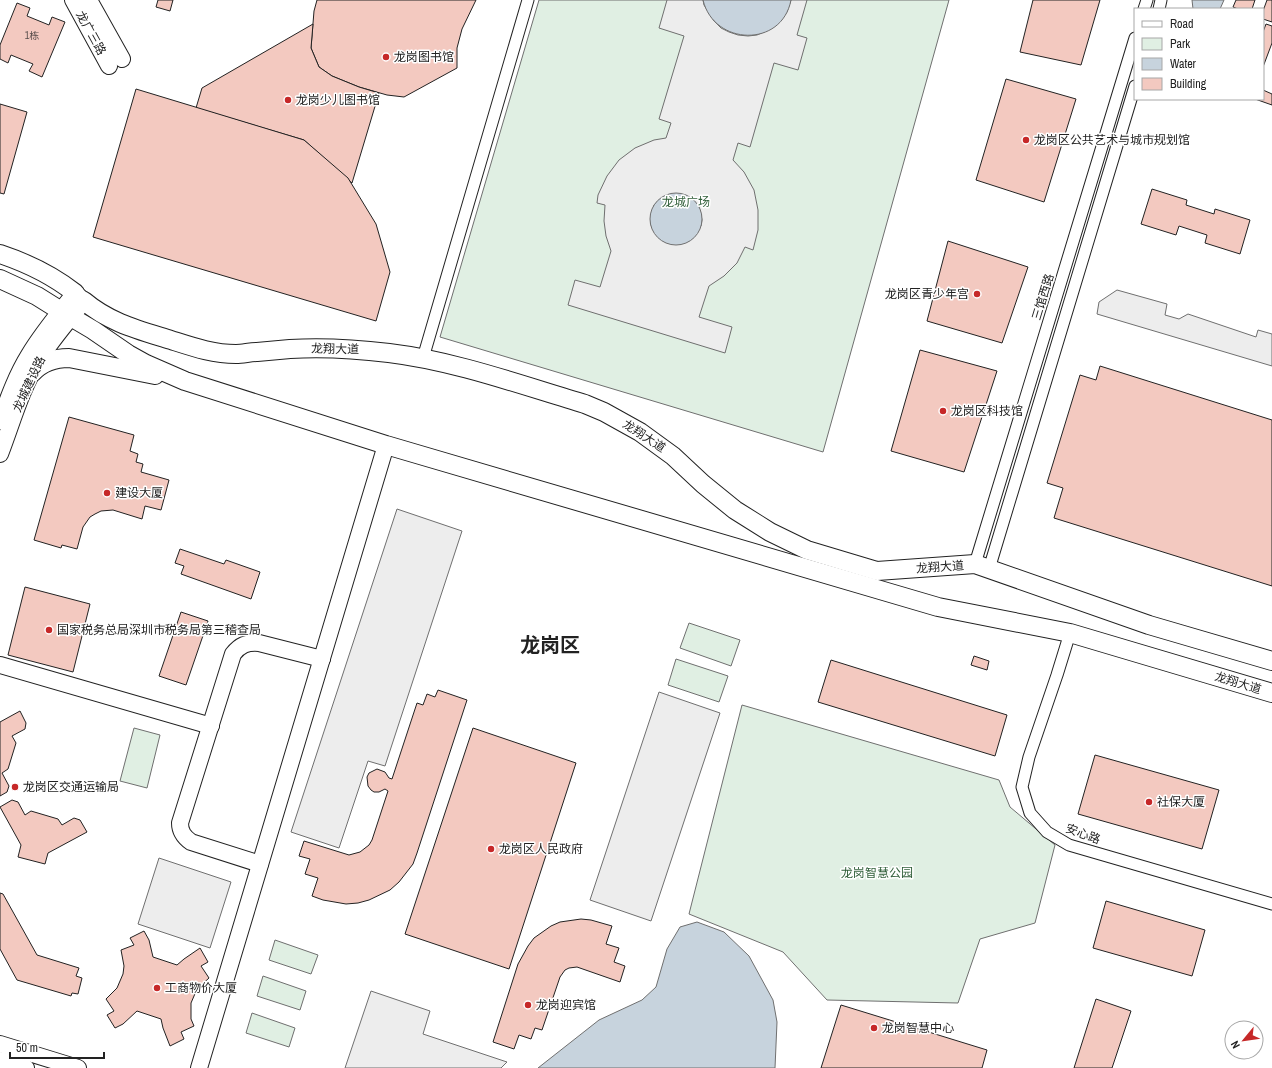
<svg xmlns="http://www.w3.org/2000/svg" width="1272" height="1068" viewBox="0 0 1272 1068" font-family="'Archivo Narrow','Noto Sans SC',sans-serif">
	<style>
		.green { fill: #e0efe3; stroke: #6f6f6f }
		.parking { fill: #ededed; stroke: #6f6f6f; fill-rule: evenodd }
		.water { fill: #c7d3dd; stroke: #6f6f6f }
		.building { fill: #f3c9c0; stroke: #222 }
		.lines { fill: none; stroke-linecap: round; stroke-linejoin: round }
		.street-casing { stroke: #222; stroke-width: 13 }
		.secondary-casing { stroke: #222; stroke-width: 18 }
		.primary-casing { stroke: #222; stroke-width: 20 }
		.street { stroke: #fff; stroke-width: 11 }
		.secondary { stroke: #fff; stroke-width: 16 }
		.primary { stroke: #fff; stroke-width: 18 }
		.poi-dot { fill: #c62828; stroke: #fff; stroke-width: 1.5 }
		.labels { text-anchor: middle; dominant-baseline: central; stroke-width: 3; stroke-linejoin: round; paint-order: stroke }
		.number-label { font-size: 10px; fill: #564c4a }
		.street-label { font-size: 12px; fill: #222; stroke: #fff }
		.poi-label { font-size: 12px; fill: #222; stroke: #fff; text-anchor: start }
		.park-label { font-size: 12px; fill: #2f5e38; stroke: #fff }
		.town-label { font-size: 20px; font-weight: bold; fill: #222; stroke: #fff }
	</style>
	<rect width="100%" height="100%" fill="#fff"/>
	<!-- green -->
	<g class="green">
		<polygon points="539,0 949,0 823,452 440,337"/>
		<polygon points="689,623 740,640 731,666 680,648"/>
		<polygon points="676,659 728,676 719,702 668,685"/>
		<polygon points="742,705 999,780 1010,807 1055,845 1035,923 980,939 958,1003 827,1000 783,952 689,914"/>
		<polygon points="134,728 160,735 147,788 120,781"/>
		<polygon points="275,940 318,955 311,974 269,960"/>
		<polygon points="263,976 306,991 300,1010 257,996"/>
		<polygon points="252,1013 295,1028 289,1047 246,1033"/>
	</g>
	<!-- parking -->
	<g class="parking">
		<path d="M667 0H703L704 5 714 21 721 28 729 32 738 35 748 36 757 35 766 31 781 20 787 12 791 0H807L797 35 807 38 798 70 774 63 750 147 738 143 733 160 744 172 754 190 758 210V230L753 250 745 247 737 263 724 276 709 286 699 317 732 327 725 353 568 305 575 280 600 287 611 251 606 236 604 221 605 205 597 203 598 195 607 176 619 160 635 148 654 140 666 138 671 123 659 119 684 36 659 28ZM690 197 699 207 702 220 701 226 669 243 663 241 654 231 651 225V218L654 205 659 200Z"/>
		<polygon points="1117,290 1167,304 1165,315 1179,319 1188,314 1256,337 1258,330 1272,334 1272,366 1097,314 1099,302"/>
		<polygon points="397,509 462,531 385,766 368,761 339,848 291,832"/>
		<polygon points="659,692 720,713 651,921 590,900"/>
		<polygon points="159,858 231,882 210,948 138,924"/>
		<polygon points="371,991 430,1011 423,1034 507,1062 501,1068 345,1068"/>
	</g>
	<!-- water -->
	<g class="water">
		<path d="M703 0H791C782 48 714 46 703 0Z"/>
		<polygon points="1192,0 1224,0 1220,9 1193,9"/>
		<circle cx="676" cy="219" r="26"/>
		<polygon points="697,922 724,932 749,956 773,1000 777,1022 775,1068 538,1068 599,1020 642,1000 656,987 667,949 680,927"/>
	</g>
	<!-- building -->
	<g class="building">
		<polygon points="158,0 173,0 170,11 156,7"/>
		<polygon points="317,0 476,0 462,29 457,48 457,68 404,97 387,95 359,87 332,76 319,67 311,48 314,11"/>
		<polygon points="1033,0 1100,0 1081,65 1020,52"/>
		<polygon points="1236,0 1255,0 1252,9 1238,9 1233,7"/>
		<polygon points="1267,0 1272,0 1272,22 1263,19 1263,11"/>
		<polygon points="17,3 30,8 27,16 49,25 52,17 65,22 42,77 29,71 33,64 11,55 8,63 0,59 0,45"/>
		<polygon points="313,24 311,48 319,67 332,76 359,87 379,93 352,183 304,140 196,108 202,88"/>
		<polygon points="1266,24 1272,26 1272,43 1263,67 1263,32"/>
		<polygon points="1006,79 1076,99 1044,202 976,180"/>
		<polygon points="136,89 304,140 348,178 376,224 390,272 376,321 93,237"/>
		<polygon points="1263,90 1272,94 1272,105 1255,99 1263,99"/>
		<polygon points="0,104 27,112 4,194 0,193"/>
		<polygon points="1152,189 1187,200 1186,205 1214,214 1215,209 1250,220 1240,254 1205,243 1207,235 1179,226 1176,235 1141,224"/>
		<polygon points="948,241 1028,267 1002,343 927,321"/>
		<polygon points="920,350 997,371 964,472 891,451"/>
		<polygon points="1100,366 1272,420 1272,586 1054,518 1063,488 1047,483 1080,375 1096,380"/>
		<polygon points="69,417 134,435 130,451 138,454 136,462 143,464 141,472 169,480 161,510 145,506 142,519 113,510 101,511 95,514 90,517 83,527 77,549 62,545 61,548 34,540"/>
		<polygon points="180,549 224,564 226,560 260,572 251,599 181,574 184,566 175,563"/>
		<polygon points="25,587 90,604 73,672 8,655"/>
		<polygon points="181,612 208,621 186,685 159,676"/>
		<polygon points="974,656 989,661 987,670 971,665"/>
		<polygon points="831,660 1007,715 995,756 818,702"/>
		<polygon points="438,690 467,700 417,853 413,864 399,882 390,890 369,900 358,903 346,904 323,900 312,896 318,878 305,874 310,859 299,856 304,841 349,855 360,852 369,845 372,840 388,791 385,789 379,792 374,792 371,790 368,786 367,777 369,773 377,769 385,772 389,778 392,779 417,703 423,705 427,694 435,697"/>
		<polygon points="20,711 26,723 25,729 12,736 16,743 8,769 2,773 9,786 7,792 0,796 0,722"/>
		<polygon points="473,728 576,763 509,969 405,934"/>
		<polygon points="1095,755 1219,790 1202,849 1078,814"/>
		<polygon points="12,800 18,802 25,815 31,811 58,819 62,825 74,818 80,820 87,832 48,853 45,864 18,857 21,845 0,807"/>
		<polygon points="0,893 3,894 37,955 79,968 76,976 82,978 78,994 72,993 71,996 17,980 0,949"/>
		<polygon points="1106,901 1205,930 1192,976 1093,948"/>
		<polygon points="581,919 591,920 612,926 606,944 619,948 614,962 625,966 620,982 577,967 569,968 565,970 560,977 542,1030 535,1028 531,1039 519,1035 514,1049 493,1042 518,964 528,946 534,938 551,926 560,922"/>
		<polygon points="144,931 149,940 153,957 177,965 184,959 200,948 208,962 201,966 209,978 197,989 191,1003 191,1019 194,1026 181,1032 184,1039 170,1046 163,1028 161,1019 137,1011 123,1024 115,1028 107,1015 114,1011 106,999 117,988 123,974 124,966 121,950 134,945 130,938"/>
		<polygon points="1096,999 1131,1011 1112,1068 1074,1068"/>
		<polygon points="841,1005 987,1050 982,1068 821,1068"/>
	</g>
	<g class="lines">
		<defs>
			<g id="street">
				<polyline points="1144,9 1147,0"/>
				<polyline points="1159,9 1161,0"/>
				<polyline points="423,358 528,0"/>
				<polyline points="975,564 1135,38"/>
				<polyline points="989,569 1135,86"/>
				<polyline points="1070,633 1057,675 1029,757 1022,787 1030,813 1047,832 1069,845 1272,904"/>
			</g>
			<g id="secondary">
				<polyline points="73,0 109,66"/>
				<polyline points="89,0 122,59"/>
				<path d="M0 421C8 399 16 376 29 355 42 333 59 313 75 293L84 301C69 320 52 339 39 360 21 389 12 423 0 454"/>
				<polyline points="0,665 211,726"/>
				<path d="M260 864 191 842C184 837 180 832 180 823L233 654C240 645 247 642 259 643L322 659"/>
				<polyline points="0,1044 78,1068"/>
				<polyline points="0,1060 26,1068"/>
				<polyline points="199,1068 386,445"/>
			</g>
			<g id="primary">
				<path d="M0 254C27 263 52 275 75 293"/>
				<polyline points="0,279 37,296 61,311"/>
				<path d="M84 301C110 323 139 330 171 340 193 347 213 354 236 354 243 354 250 352 257 352 268 351 279 350 290 349 323 347 356 349 389 353 455 361 521 385 585 404L604 412 640 432 673 456 703 484 735 510 770 532 807 550 877 571 975 564 1149 625 1272 661"/>
				<polyline points="71,317 93,330 128,354 146,364 185,381 386,445 938,607 1070,633 1272,693"/>
				<path d="M32 373C42 362 54 358 69 358L155 375"/>
			</g>
		</defs>
		<!-- street casing -->
		<use href="#street" class="street-casing"/>
		<!-- secondary casing -->
		<use href="#secondary" class="secondary-casing"/>
		<!-- primary casing -->
		<use href="#primary" class="primary-casing"/>
		<!-- street -->
		<use href="#street" class="street"/>
		<!-- secondary -->
		<use href="#secondary" class="secondary"/>
		<!-- primary -->
		<use href="#primary" class="primary"/>
	</g>
	<!-- markers -->
	<g class="poi-dot">
		<circle cx="386" cy="57" r="4"/>
		<circle cx="288" cy="100" r="4"/>
		<circle cx="1026" cy="140" r="4"/>
		<circle cx="977" cy="294" r="4"/>
		<circle cx="943" cy="411" r="4"/>
		<circle cx="107" cy="493" r="4"/>
		<circle cx="49" cy="630" r="4"/>
		<circle cx="15" cy="787" r="4"/>
		<circle cx="1149" cy="802" r="4"/>
		<circle cx="491" cy="849" r="4"/>
		<circle cx="157" cy="988" r="4"/>
		<circle cx="528" cy="1005" r="4"/>
		<circle cx="874" cy="1028" r="4"/>
	</g>
	<g class="labels">
		<!-- number labels -->
		<g class="number-label">
			<text x="32" y="35">1栋</text>
		</g>
		<!-- street labels -->
		<g class="street-label">
			<text transform="translate(91 33) rotate(61)">龙广三路</text>
			<text transform="translate(1043 297) rotate(-73)">三馆西路</text>
			<text transform="translate(335 349) rotate(1)">龙翔大道</text>
			<text transform="translate(29 384) rotate(-65)">龙城建设路</text>
			<text transform="translate(644 436) rotate(33)">龙翔大道</text>
			<text transform="translate(940 567) rotate(-4)">龙翔大道</text>
			<text transform="translate(1238 683) rotate(17)">龙翔大道</text>
			<text transform="translate(1083 834) rotate(20)">安心路</text>
		</g>
		<!-- poi labels -->
		<g class="poi-label">
			<text x="394" y="57">龙岗图书馆</text>
			<text x="296" y="100">龙岗少儿图书馆</text>
			<text x="1034" y="140">龙岗区公共艺术与城市规划馆</text>
			<text x="969" y="294" text-anchor="end">龙岗区青少年宫</text>
			<text x="951" y="411">龙岗区科技馆</text>
			<text x="115" y="493">建设大厦</text>
			<text x="57" y="630">国家税务总局深圳市税务局第三稽查局</text>
			<text x="23" y="787">龙岗区交通运输局</text>
			<text x="1157" y="802">社保大厦</text>
			<text x="499" y="849">龙岗区人民政府</text>
			<text x="165" y="988">工商物价大厦</text>
			<text x="536" y="1005">龙岗迎宾馆</text>
			<text x="882" y="1028">龙岗智慧中心</text>
		</g>
		<!-- park labels -->
		<g class="park-label">
			<text x="686" y="202">龙城广场</text>
			<text x="877" y="873">龙岗智慧公园</text>
		</g>
		<!-- town labels -->
		<g class="town-label">
			<text x="550" y="644">龙岗区</text>
		</g>
	</g>
	<!-- legend -->
	<rect x="1134" y="8" width="130" height="92" fill="#ffffff" stroke="#a7a7a7"/>
	<rect x="1142" y="21" width="20" height="6" fill="#ffffff" stroke="#a7a7a7"/>
	<text x="1170" y="28" font-size="12" fill="#222222">Road</text>
	<rect x="1142" y="38" width="20" height="12" fill="#e0efe3" stroke="#a7a7a7"/>
	<text x="1170" y="48" font-size="12" fill="#222222">Park</text>
	<rect x="1142" y="58" width="20" height="12" fill="#c7d3dd" stroke="#a7a7a7"/>
	<text x="1170" y="68" font-size="12" fill="#222222">Water</text>
	<rect x="1142" y="78" width="20" height="12" fill="#f3c9c0" stroke="#a7a7a7"/>
	<text x="1170" y="88" font-size="12" fill="#222222">Building</text>
	<!-- north arrow -->
	<g transform="translate(1244 1040) rotate(241)"><circle r="19" fill="#ffffff" stroke="#a7a7a7"/>
	<path d="M0-3L7 15L0 10L-7 15Z" fill="#c62828"/>
	<text y="-6" font-size="11" font-weight="bold" text-anchor="middle" fill="#222222">N</text>
	</g>
	<!-- scale -->
	<path d="M10 1052v6h94v-6" fill="none" stroke="#222222" stroke-width="2"/>
	<text x="16" y="1052" font-size="12" fill="#222222" stroke="#ffffff" stroke-width="3" paint-order="stroke">50 m</text>
</svg>
